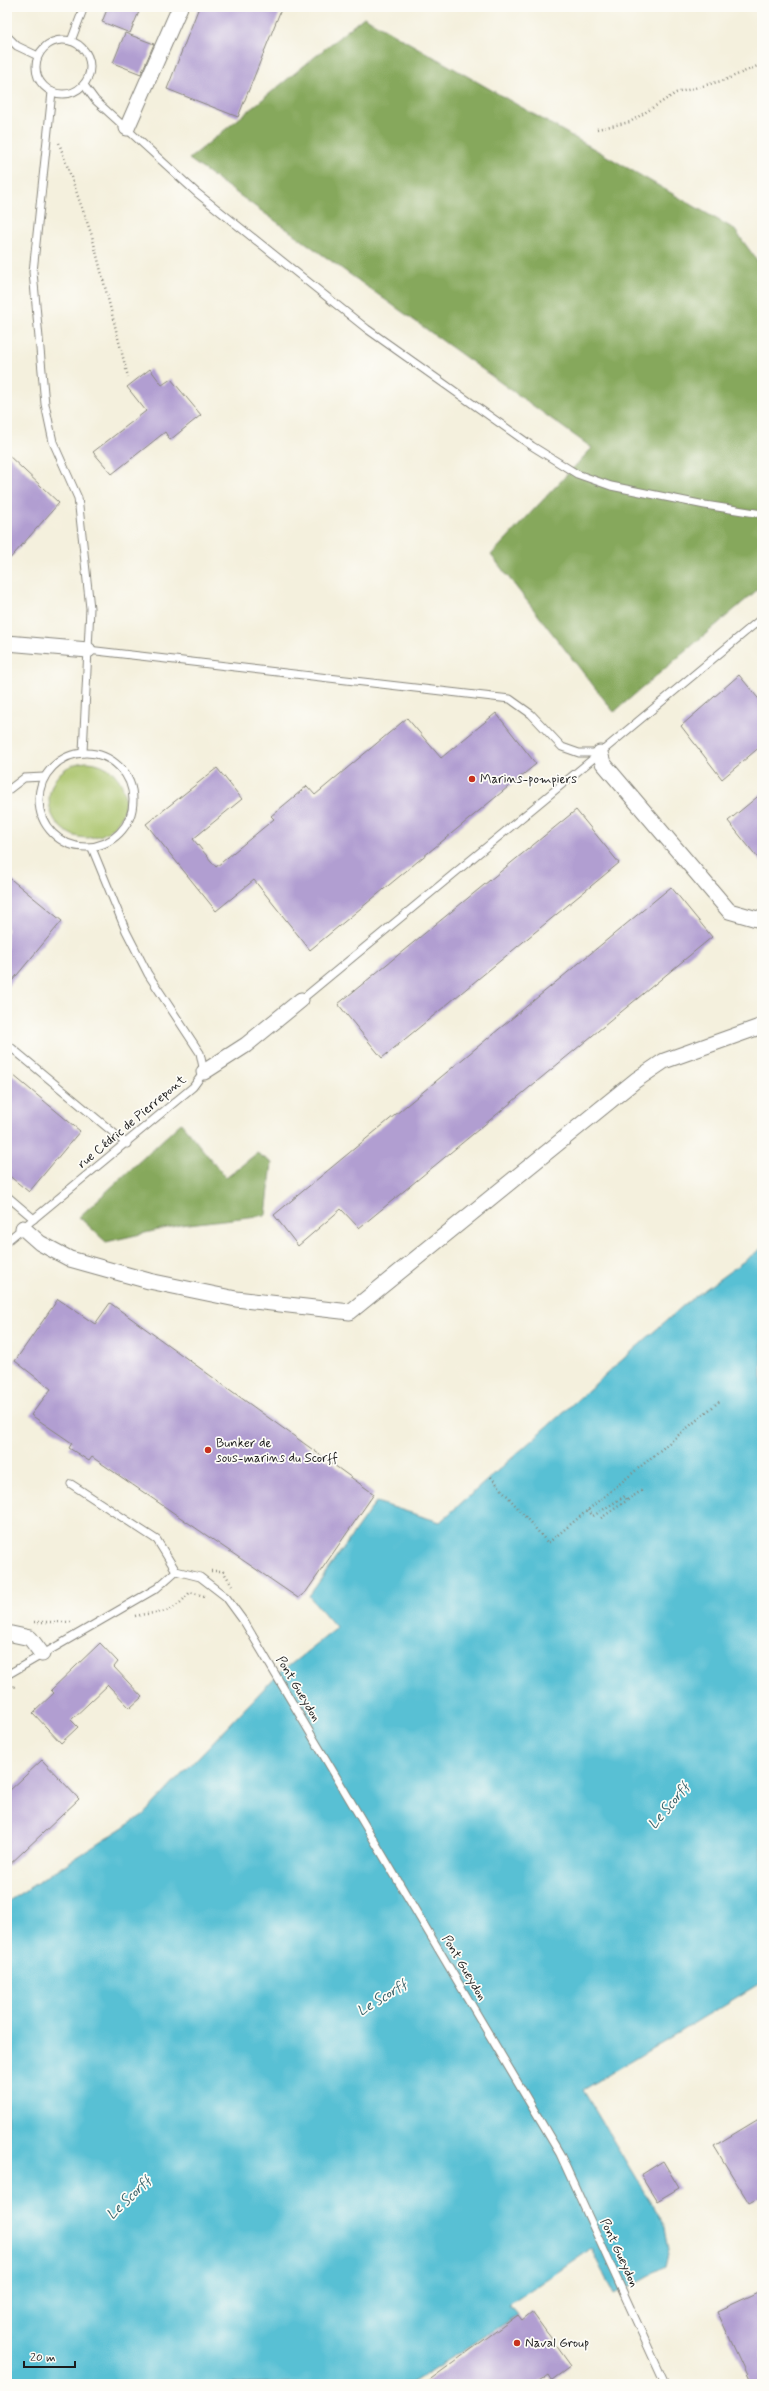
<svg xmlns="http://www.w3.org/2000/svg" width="769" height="2391" viewBox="0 0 769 2391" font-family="Mynerve,sans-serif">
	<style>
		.green { fill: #a8c268; stroke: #626f42 }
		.forest { fill: #86a85c; stroke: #51623c }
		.water { fill: #58c0d4; stroke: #3a6e78 }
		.building { fill: #b19ed1 }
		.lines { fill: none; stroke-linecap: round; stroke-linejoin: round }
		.lane-casing { stroke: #88867c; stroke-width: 9 }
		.street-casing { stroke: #88867c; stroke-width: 17 }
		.path { stroke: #88867c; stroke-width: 2.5; stroke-dasharray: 1 3; stroke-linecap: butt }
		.lane { stroke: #fff; stroke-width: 7 }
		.street { stroke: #fff; stroke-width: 15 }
		.poi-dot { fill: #c8321e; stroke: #fdfcf7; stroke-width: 1.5 }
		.labels { text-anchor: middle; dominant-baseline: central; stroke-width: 3.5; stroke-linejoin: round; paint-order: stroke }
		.poi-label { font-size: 13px; fill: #1c1c1c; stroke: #fdfcf7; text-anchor: start }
		.street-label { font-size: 13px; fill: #1c1c1c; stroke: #fdfcf7 }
		.water-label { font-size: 14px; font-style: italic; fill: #345e66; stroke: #fdfcf7 }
	</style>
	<rect width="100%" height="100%" fill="#fdfcf7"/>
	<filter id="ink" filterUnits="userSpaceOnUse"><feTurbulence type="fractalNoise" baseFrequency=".025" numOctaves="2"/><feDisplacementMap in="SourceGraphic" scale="8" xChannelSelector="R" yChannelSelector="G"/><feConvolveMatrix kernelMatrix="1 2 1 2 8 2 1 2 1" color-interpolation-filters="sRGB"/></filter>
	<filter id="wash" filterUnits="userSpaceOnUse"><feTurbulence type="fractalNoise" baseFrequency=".012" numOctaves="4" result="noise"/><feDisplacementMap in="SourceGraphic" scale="16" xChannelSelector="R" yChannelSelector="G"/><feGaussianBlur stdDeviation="0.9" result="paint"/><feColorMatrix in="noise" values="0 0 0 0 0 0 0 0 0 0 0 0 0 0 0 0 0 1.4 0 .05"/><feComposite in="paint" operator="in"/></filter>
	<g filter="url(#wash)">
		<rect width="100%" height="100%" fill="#f4f0dd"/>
		<!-- green -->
		<circle class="green" cx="87" cy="800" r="38"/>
		<!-- forest -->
		<g class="forest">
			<polygon points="364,17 734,229 762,267 762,586 614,712 491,555 592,448 189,159"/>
			<polygon points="181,1123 226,1178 257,1153 272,1163 266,1215 180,1225 106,1242 79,1217"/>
		</g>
		<!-- water -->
		<polygon class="water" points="762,1248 762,1982 583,2090 665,2227 669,2250 665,2267 614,2295 591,2249 510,2305 518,2315 411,2384 7,2384 7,1902 143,1815 276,1676 337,1628 309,1596 376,1502 440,1522 685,1304"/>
		<g id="blocks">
			<!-- building -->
			<g class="building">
				<polygon points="108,7 141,7 130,33 102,22"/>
				<polygon points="199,7 282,7 238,117 167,89"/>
				<polygon points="125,33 154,44 141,74 113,63"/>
				<polygon points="150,369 162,385 171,379 201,415 170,440 165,432 112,474 93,452 146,411 127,387"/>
				<polygon points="7,454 59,503 7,562"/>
				<polygon points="739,675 762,703 762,745 722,779 681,726"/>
				<polygon points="496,713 536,764 310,950 254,880 216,911 146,824 217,768 242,799 193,839 216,867 274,819 271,816 307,786 315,795 407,718 441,758"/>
				<polygon points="762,793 762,863 728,821"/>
				<polygon points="576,810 619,863 382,1058 338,1004"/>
				<polygon points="7,876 62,921 7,987"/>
				<polygon points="671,887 712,937 359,1228 341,1209 298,1246 274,1215"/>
				<polygon points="7,1070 80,1131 29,1192 7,1174"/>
				<polygon points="58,1299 95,1324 110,1303 374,1494 306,1592 298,1598 92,1457 89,1461 69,1448 72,1443 31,1415 51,1389 15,1361"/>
				<polygon points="100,1643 118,1662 114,1667 142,1697 130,1708 108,1685 71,1720 78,1727 61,1743 33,1713 54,1693 51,1690"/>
				<polygon points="42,1760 79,1799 7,1867 7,1793"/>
				<polygon points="762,2117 762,2196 749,2203 714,2146"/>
				<polygon points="663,2161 679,2188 657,2201 641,2175"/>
				<polygon points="762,2290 762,2384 751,2384 717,2311"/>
				<polygon points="532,2312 571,2366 552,2380 549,2375 536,2384 424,2384 518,2315 522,2320"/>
			</g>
		</g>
	</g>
	<g filter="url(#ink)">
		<use href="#blocks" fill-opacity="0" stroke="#88867c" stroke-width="1"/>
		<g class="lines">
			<defs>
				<g id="lane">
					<polyline points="7,36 17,46 38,56"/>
					<circle cx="63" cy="67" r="27"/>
					<polyline points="71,41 84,7"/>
					<polyline points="84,85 95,100 197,193 367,329 532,446 577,474 611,486 705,505 762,514"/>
					<polyline points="52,92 33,272 45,404 53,442 78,498 90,608 83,752"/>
					<polyline points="88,650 510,699 531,714 562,747 579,753 600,753 762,618"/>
					<circle cx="86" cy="800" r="47"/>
					<polyline points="7,791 24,778 44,777"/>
					<polyline points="301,1000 600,753"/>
					<polyline points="7,1044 127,1144"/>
					<polyline points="7,1196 34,1219"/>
					<polyline points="7,1241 193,1087 204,1072 200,1053 148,974 126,931 92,848"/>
					<polyline points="71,1484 157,1540 176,1571 200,1577 226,1597 245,1623 560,2154 665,2384"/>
					<polyline points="7,1675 157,1588 176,1571"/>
				</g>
				<g id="street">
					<polyline points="127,128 180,7"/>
					<polyline points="7,643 88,650"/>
					<polyline points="600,753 603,763 729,911 757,919 762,917"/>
					<polyline points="204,1072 246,1045 301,1000"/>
					<polyline points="23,1228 40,1243 70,1259 149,1281 236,1299 350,1312 636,1080 664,1061 762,1026"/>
					<polyline points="7,1633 30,1638 42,1654"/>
				</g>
			</defs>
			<!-- lane casing -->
			<use href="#lane" class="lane-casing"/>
			<!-- street casing -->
			<use href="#street" class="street-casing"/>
			<!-- path -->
			<g class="path">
				<polyline points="597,129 630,122 676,93 725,80 762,64"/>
				<polyline points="59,143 92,236 128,377"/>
				<polyline points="491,1477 548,1543 721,1400"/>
				<polyline points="588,1510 593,1516 625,1496 627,1500"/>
				<polyline points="601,1518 644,1489"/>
				<polyline points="211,1571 223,1571 232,1585"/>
				<path d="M135 1616C162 1610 170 1617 190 1592L204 1596"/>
				<polyline points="34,1622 73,1622"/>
				<polyline points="7,1691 15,1686"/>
			</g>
			<!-- lane -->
			<use href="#lane" class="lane"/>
			<!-- street -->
			<use href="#street" class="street"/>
		</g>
	</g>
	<!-- markers -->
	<g class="poi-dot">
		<circle cx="472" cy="779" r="4"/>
		<circle cx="208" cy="1450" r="4"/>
		<circle cx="517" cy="2343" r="4"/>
	</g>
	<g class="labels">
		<!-- poi labels -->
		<g class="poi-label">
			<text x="480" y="779">Marins-pompiers</text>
			<text x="216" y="1443">Bunker de<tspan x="216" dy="15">sous-marins du Scorff</tspan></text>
			<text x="525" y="2343">Naval Group</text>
		</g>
		<!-- street labels -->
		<g class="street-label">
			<text transform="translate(132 1122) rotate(-40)">rue Cédric de Pierrepont</text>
			<text transform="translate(298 1689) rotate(59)">Pont Gueydon</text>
			<text transform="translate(464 1968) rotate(59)">Pont Gueydon</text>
			<text transform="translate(619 2253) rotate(65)">Pont Gueydon</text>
		</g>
		<!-- water labels -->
		<g class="water-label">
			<text transform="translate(669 1806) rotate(-50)">Le Scorff</text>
			<text transform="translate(382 1998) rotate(-32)">Le Scorff</text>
			<text transform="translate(129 2198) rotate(-44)">Le Scorff</text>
		</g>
	</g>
	<!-- margin -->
	<rect width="769" height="2391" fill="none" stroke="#fdfcf7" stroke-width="24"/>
	<!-- scale -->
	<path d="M24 2361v6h51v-6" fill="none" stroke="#1c1c1c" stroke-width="2"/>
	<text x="30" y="2361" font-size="12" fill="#1c1c1c" stroke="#fdfcf7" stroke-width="3" paint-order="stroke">20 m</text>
</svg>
